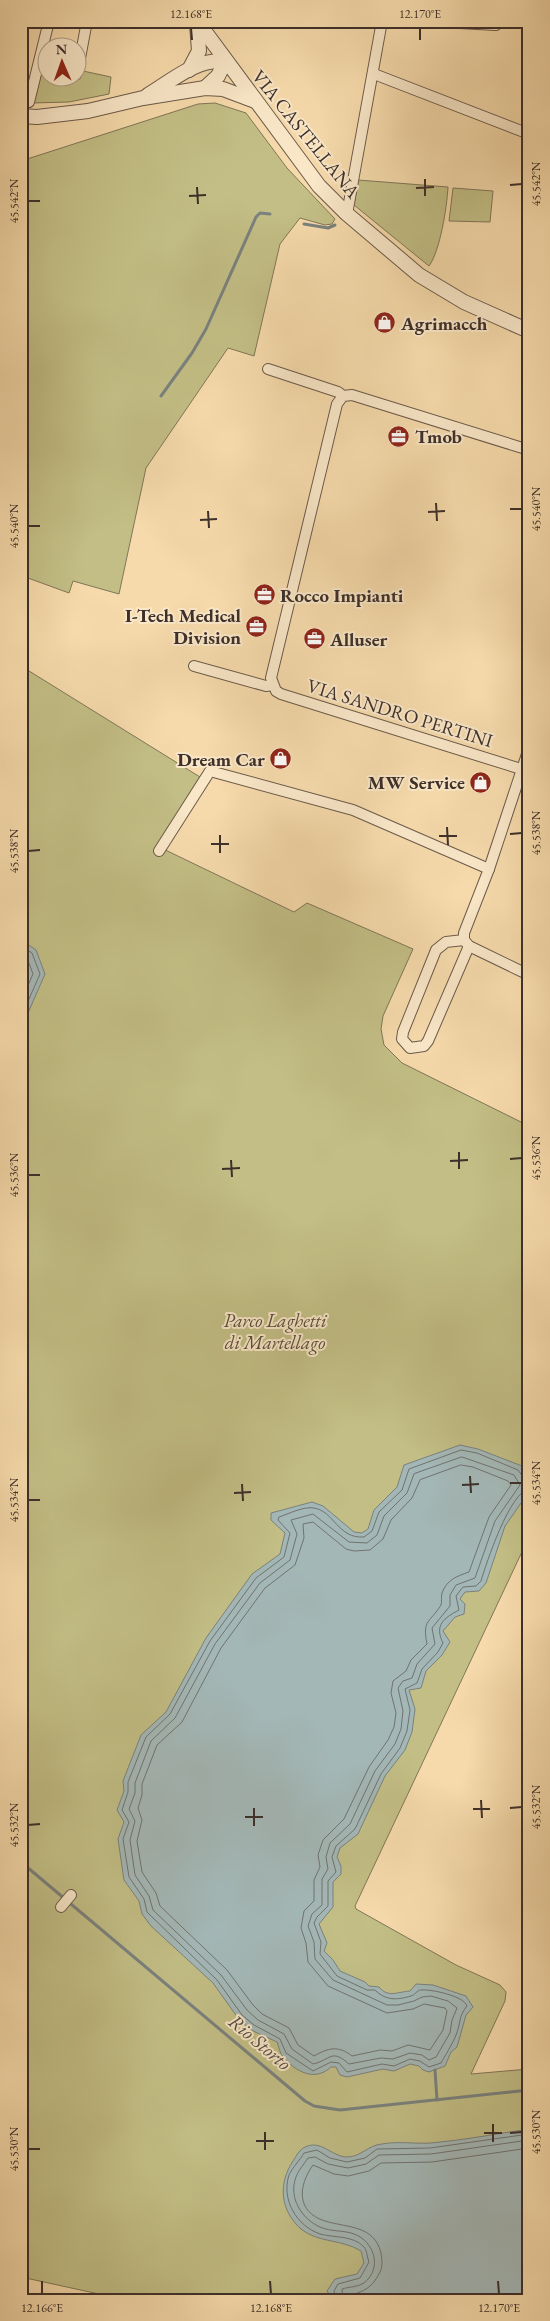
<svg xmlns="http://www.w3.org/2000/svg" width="550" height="2321" viewBox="0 0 550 2321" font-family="'EB Garamond',serif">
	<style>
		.green { fill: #c2be85; stroke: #807658 }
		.water { fill: #a3b7b6; stroke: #7a817e }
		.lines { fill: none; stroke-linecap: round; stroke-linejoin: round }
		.shore { stroke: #707370; stroke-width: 1 }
		.stream { stroke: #7a817e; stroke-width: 3 }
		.minor-casing { stroke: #6b5a4a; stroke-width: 12 }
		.tertiary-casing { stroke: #6b5a4a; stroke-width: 16 }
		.minor { stroke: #f9e7c8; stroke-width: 10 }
		.tertiary { stroke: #f9e7c8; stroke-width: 14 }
		.ticks { fill: none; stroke: #3d2f2a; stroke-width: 2 }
		.labels { text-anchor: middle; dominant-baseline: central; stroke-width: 4; stroke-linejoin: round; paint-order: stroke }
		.street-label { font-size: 19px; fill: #3d2f2a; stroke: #f9e7c8 }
		.poi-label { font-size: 19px; font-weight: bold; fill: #3d2f2a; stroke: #f9e7c8; text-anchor: start }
		.park-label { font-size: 19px; font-style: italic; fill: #584c3c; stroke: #f9e7c8 }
		.water-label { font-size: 20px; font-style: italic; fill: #514a46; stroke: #f9e7c8 }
		.neatline { fill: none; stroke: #3d2f2a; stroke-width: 2 }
		.ticks-label { font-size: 12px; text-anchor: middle; fill: #3d2f2a }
	</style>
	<rect width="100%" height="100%" fill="#f6daab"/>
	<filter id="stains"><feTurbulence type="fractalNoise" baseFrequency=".004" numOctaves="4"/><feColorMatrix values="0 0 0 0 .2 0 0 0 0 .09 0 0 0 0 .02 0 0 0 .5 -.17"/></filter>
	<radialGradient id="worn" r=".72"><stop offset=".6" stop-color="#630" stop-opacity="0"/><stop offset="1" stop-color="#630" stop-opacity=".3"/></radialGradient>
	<!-- green -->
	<g class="green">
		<polygon points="40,71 47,73 48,78 80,79 83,71 111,77 109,94 69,102 32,103"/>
		<polygon points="215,103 246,113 287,168 335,219 332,224 325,225 300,218 280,244 254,356 228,348 146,468 119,594 73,581 69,593 28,578 21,591 21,161 198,104"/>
		<path d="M358 180 448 187C447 207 440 251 429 266L354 205Z"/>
		<polygon points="453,188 493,191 490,222 449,221"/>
		<polygon points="21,666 200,777 157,846 294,912 307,903 413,949 383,1016 381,1029 384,1045 402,1063 529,1126 529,1537 355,1906 356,1909 456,1965 500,1985 506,1992 505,2001 471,2074 529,2069 529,2300 166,2299 108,2296 21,2277"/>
	</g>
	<!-- water -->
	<g class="water">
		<polygon points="21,940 36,950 45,974 21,1029"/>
		<path d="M460 1445 478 1449 522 1466 529 1478 526 1496 505 1526 486 1583 479 1591 465 1592 460 1599 465 1604 464 1614 455 1617 443 1631 450 1642 442 1655 426 1671 421 1688 409 1690 415 1709 412 1732 405 1750 385 1776 358 1834 340 1848 337 1857 341 1866V1874L333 1882V1907L319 1924 327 1943 324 1951 333 1960 340 1971 365 1982 369 1986 379 1987C388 1998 397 1992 410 1991L416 1984 433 1985 466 1996 473 2007 466 2015 457 2047 451 2052 445 2066 429 2072 423 2070 419 2066 410 2064 394 2071 383 2069 347 2077 340 2075 336 2067H331C315 2082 296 2072 283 2057 280 2054 279 2047 277 2042L251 2030 238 2018 213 1983 151 1926 142 1914 139 1901 124 1880 118 1839 124 1822 117 1810 124 1791 123 1781 141 1735 166 1712 206 1638 252 1574 280 1554 285 1533 271 1520V1513L312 1502 323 1506 354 1532 362 1533 368 1529 374 1510 397 1487 404 1465Z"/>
		<path d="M529 2129V2300H333L327 2291 335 2279 357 2274 364 2263 361 2251C342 2239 318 2243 301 2229 280 2210 278 2184 293 2161 297 2155 300 2148 308 2146 322 2141 333 2157 347 2157 361 2157 368 2145 382 2144 398 2141 415 2144 431 2143 464 2140 496 2134 529 2129Z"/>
	</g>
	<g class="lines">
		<!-- shore -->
		<g class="shore">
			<polyline points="21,946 32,953 40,974 21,1017"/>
			<polyline points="21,953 27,958 33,974 21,1001"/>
			<path d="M462 1457 514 1475 520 1485 495 1521 475 1578 456 1585 450 1595V1606L432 1628 435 1644 417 1664 412 1678 403 1681 398 1688 403 1711 401 1729 395 1744 375 1771 350 1824 330 1843 326 1857 328 1869 322 1879V1905L312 1914 308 1926 314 1942 315 1959 333 1980 387 2005H398L414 2001 422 1997 431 1996 448 2001 457 2008 452 2020 450 2033 436 2057 429 2060 422 2055 410 2053 393 2059 381 2058 349 2064C331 2048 331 2060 313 2064L292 2049 284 2034 258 2020 247 2010 221 1975 153 1910 149 1896 135 1875 130 1840 135 1821 129 1809 135 1793V1783L151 1741 175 1718 215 1644 260 1583 290 1560 297 1534 291 1520 313 1514 349 1542 367 1543 377 1535 384 1516 407 1493 414 1474Z"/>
			<path d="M461 1465 473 1467 508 1481 511 1485 489 1517 469 1572C458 1576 447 1579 442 1593 441 1597 442 1602 441 1605 430 1623 422 1619 427 1644L411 1660 406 1671 393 1681 391 1693 396 1713 394 1727 388 1740 369 1767 344 1819 323 1840 318 1855 320 1867 314 1880V1901L304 1911 301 1928 306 1943 308 1962 328 1986 387 2013 413 2009 424 2004 445 2008 447 2011 443 2030 430 2050 408 2045 392 2051 380 2050 352 2056C338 2045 328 2048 314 2056L298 2045 289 2028 262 2014 253 2005 227 1970 160 1906 156 1893 142 1872 137 1841 142 1820 138 1808 142 1795V1784L157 1745 182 1722 221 1648 265 1588 295 1565 304 1538 303 1524 313 1522 346 1549 354 1551 370 1550 383 1539 391 1520 412 1498 420 1480Z"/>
			<path d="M529 1479 523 1477 518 1470 477 1453 461 1450 409 1469 402 1490 379 1512 372 1531 364 1537C338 1539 334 1511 314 1508 304 1506 288 1514 279 1517L278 1520 290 1533 284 1557 256 1578 210 1641 170 1714 146 1737 128 1782V1792L122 1810 129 1822 123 1839 129 1877 144 1899 147 1912 217 1980 242 2015 254 2025 280 2039 286 2053 313 2071 331 2062 339 2063 347 2072 382 2064 394 2066 410 2059 420 2061 429 2067 441 2063C444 2058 454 2041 456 2035 461 2023 458 2017 467 2006 464 1996 431 1989 421 1990 417 1990 415 1995 411 1996 397 2000 386 2001 375 1990H367L337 1976 320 1954 321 1942 314 1923 317 1917 328 1906V1881L336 1872 332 1857 336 1846 355 1829 381 1774 400 1748 407 1731 410 1710 405 1689 417 1683 422 1669 438 1652 443 1643C434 1625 444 1618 459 1610L456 1596 463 1587 476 1586 481 1581C486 1564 510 1491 529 1489"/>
			<path d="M336 2300 334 2291 338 2284 360 2278 369 2262C367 2257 367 2250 364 2247 353 2235 334 2238 320 2234 297 2226 281 2200 289 2175 292 2168 300 2160 304 2153L317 2150 330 2158 347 2162 365 2158 377 2149 430 2148 529 2134"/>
			<path d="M343 2300 342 2289C348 2287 358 2287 364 2283 383 2268 374 2241 354 2234 344 2230 331 2232 320 2227 302 2219 288 2198 296 2177 298 2171 304 2164 308 2158L315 2157 328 2164 348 2168 366 2164 379 2155 431 2154 529 2140"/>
			<path d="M350 2300 351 2295C366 2291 373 2286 380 2272 383 2266 382 2260 381 2253 374 2225 348 2228 325 2221 296 2212 298 2186 313 2165L334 2174 348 2176 369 2171 381 2163 432 2162 529 2148"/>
		</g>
		<!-- stream -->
		<g class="stream">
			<polyline points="304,224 328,228 335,225"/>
			<polyline points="161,396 192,353 206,329 256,217 260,213 270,214"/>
			<polyline points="21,1862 305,2101 314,2106 340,2110 529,2090"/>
			<polyline points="435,2070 437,2100"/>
		</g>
		<defs>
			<g id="minor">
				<polyline points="424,21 496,25"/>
				<polyline points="78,69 87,21"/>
				<polyline points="374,74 529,134"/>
				<polyline points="29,102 49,21"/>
				<polyline points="347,214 382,21"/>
				<polyline points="268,369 338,392 343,396"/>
				<polyline points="194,666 266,686 273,685"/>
				<polyline points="529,748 489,869 464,933 464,940 469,946 529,975"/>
				<polyline points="521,769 281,694 276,691 271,678 337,404 343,396 352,395 529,450"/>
				<polyline points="159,851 210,771 353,810 489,869"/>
				<polyline points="464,940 446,942 436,950 403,1032 402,1039 410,1048 424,1046 428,1041 469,946"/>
				<polyline points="61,1907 71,1895"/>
			</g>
			<g id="tertiary">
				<polyline points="197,21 319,186 347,214 419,275 464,302 529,331"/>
				<polyline points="189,70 199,51 197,23"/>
				<polyline points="205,88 218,76 225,62"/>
				<path d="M148 95C170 82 198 57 225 62"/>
				<polyline points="21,116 37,117 88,111 143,98 205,88 223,89 255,101"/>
			</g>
		</defs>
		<!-- minor casing -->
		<use href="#minor" class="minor-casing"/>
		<!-- tertiary casing -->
		<use href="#tertiary" class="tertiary-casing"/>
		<!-- minor -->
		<use href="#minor" class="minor"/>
		<!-- tertiary -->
		<use href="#tertiary" class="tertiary"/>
	</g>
	<!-- ticks -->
	<path class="ticks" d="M191 28 192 40M420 28V40M425 179V196M510 185 522 184M197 187 198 204M416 188 434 187M189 196 206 195M28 201H40M436 503 437 521M510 509H522M208 511 209 528M428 512 445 511M200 520 217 519M28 526H40M447 827 448 845M510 834 522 833M220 835V853M439 836H457M211 844H229M28 851 40 850M459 1152V1169M510 1159 522 1158M231 1160 232 1177M450 1161 468 1160M222 1169 240 1168M28 1175H40M470 1476 471 1493M510 1483H522M242 1484 243 1501M462 1485 479 1484M234 1493 251 1492M28 1500H40M481 1800 482 1818M254 1808V1826M510 1808 522 1807M473 1809H490M245 1817H263M28 1825 40 1824M493 2124V2142M265 2132V2150M484 2133H502M510 2133 522 2132M256 2141H274M28 2149H40M42 2281V2294M270 2281 271 2294M498 2281 499 2294"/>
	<!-- icons -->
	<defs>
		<symbol id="shop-disc" viewBox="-11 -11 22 22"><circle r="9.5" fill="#8f2418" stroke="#f9e7c8"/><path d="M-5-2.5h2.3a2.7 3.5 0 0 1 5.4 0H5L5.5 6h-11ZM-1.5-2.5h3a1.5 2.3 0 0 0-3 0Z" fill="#fff"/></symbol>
		<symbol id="office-disc" viewBox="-11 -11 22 22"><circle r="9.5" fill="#8f2418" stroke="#f9e7c8"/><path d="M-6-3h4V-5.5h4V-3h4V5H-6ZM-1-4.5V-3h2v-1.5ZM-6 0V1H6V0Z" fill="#fff"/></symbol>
	</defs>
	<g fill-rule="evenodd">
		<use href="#shop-disc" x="372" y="310" width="25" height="25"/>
		<use href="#office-disc" x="386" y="424" width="25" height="25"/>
		<use href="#office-disc" x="252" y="582" width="25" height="25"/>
		<use href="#office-disc" x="244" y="614" width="25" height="25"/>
		<use href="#office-disc" x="302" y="626" width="25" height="25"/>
		<use href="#shop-disc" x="268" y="746" width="25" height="25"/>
		<use href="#shop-disc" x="468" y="770" width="25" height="25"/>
	</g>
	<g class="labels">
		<!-- street labels -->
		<g class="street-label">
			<text transform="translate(306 134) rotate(51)">VIA CASTELLANA</text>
			<text transform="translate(400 713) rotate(17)">VIA SANDRO PERTINI</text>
		</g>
		<!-- poi labels -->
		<g class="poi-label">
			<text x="401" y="323">Agrimacch</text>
			<text x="415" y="436">Tmob</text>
			<text x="280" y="595">Rocco Impianti</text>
			<text x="241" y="615" text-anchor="end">I-Tech Medical<tspan x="241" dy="22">Division</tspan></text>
			<text x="330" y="639">Alluser</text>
			<text x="265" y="759" text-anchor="end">Dream Car</text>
			<text x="465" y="782" text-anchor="end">MW Service</text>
		</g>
		<!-- park labels -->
		<g class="park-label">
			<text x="275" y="1320">Parco Laghetti<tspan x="275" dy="22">di Martellago</tspan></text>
		</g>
		<!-- water labels -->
		<g class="water-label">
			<text transform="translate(260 2042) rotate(40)">Rio Storto</text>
		</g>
	</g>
	<!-- margin -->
	<rect width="550" height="2321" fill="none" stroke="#f6daab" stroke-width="55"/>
	<!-- north arrow -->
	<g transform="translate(62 62) rotate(358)"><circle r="24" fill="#f9e7c8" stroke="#ae9d89"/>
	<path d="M0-4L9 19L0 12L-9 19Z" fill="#8f2418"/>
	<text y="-8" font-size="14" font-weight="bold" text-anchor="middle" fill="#3d2f2a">N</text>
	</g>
	<rect x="28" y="28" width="494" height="2266" class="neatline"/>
	<g class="ticks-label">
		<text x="191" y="18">12.168°E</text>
		<text x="420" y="18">12.170°E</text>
		<text transform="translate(536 184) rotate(-90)" y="4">45.542°N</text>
		<text transform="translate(14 201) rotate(-90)" y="4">45.542°N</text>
		<text transform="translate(536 509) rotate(-90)" y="4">45.540°N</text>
		<text transform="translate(14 526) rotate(-90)" y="4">45.540°N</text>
		<text transform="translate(536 833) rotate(-90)" y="4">45.538°N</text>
		<text transform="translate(14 851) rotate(-90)" y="4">45.538°N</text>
		<text transform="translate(536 1158) rotate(-90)" y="4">45.536°N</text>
		<text transform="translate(14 1175) rotate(-90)" y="4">45.536°N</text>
		<text transform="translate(536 1483) rotate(-90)" y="4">45.534°N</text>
		<text transform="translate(14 1500) rotate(-90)" y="4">45.534°N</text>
		<text transform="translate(536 1807) rotate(-90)" y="4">45.532°N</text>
		<text transform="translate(14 1825) rotate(-90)" y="4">45.532°N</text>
		<text transform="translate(536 2132) rotate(-90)" y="4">45.530°N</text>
		<text transform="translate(14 2149) rotate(-90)" y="4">45.530°N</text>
		<text x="42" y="2312">12.166°E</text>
		<text x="271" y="2312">12.168°E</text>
		<text x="499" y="2312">12.170°E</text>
	</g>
	<rect width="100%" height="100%" filter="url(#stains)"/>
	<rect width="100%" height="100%" fill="url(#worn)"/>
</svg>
